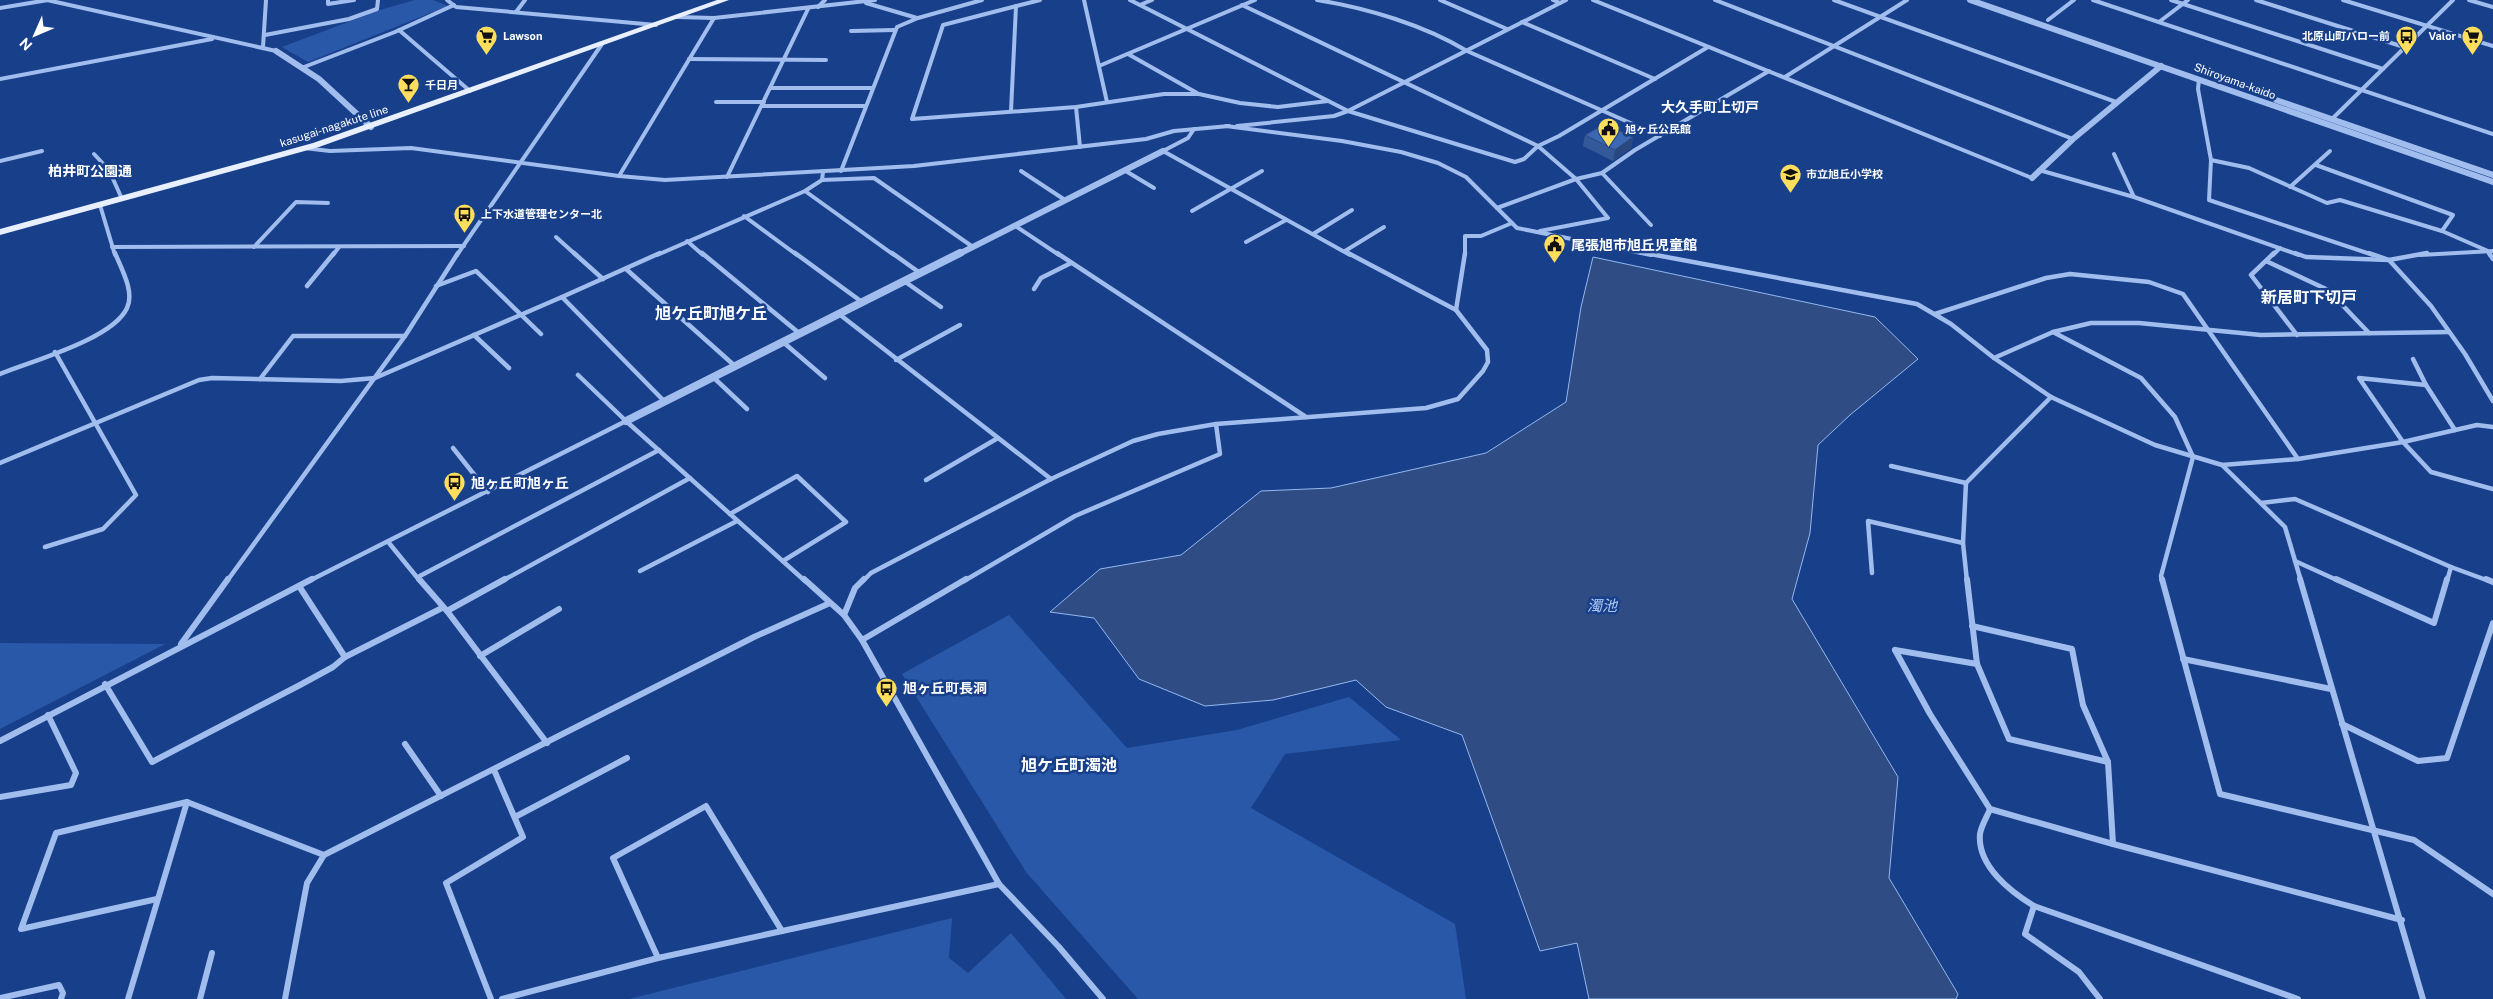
<svg xmlns="http://www.w3.org/2000/svg" width="2493" height="999" viewBox="0 0 2493 999" font-family="'Public Sans','Noto Sans JP',sans-serif">
	<style>
		.green { fill: #2a58a9 }
		.water { fill: #2f4d84; stroke: #94b7f1 }
		.lines { fill: none; stroke-linecap: round; stroke-linejoin: round }
		.minor-far2 { stroke: #a1bdee; stroke-width: 4 }
		.minor-far1 { stroke: #a1bdee; stroke-width: 4.5 }
		.minor { stroke: #a1bdee; stroke-width: 6 }
		.tertiary-far1 { stroke: #a1bdee; stroke-width: 6 }
		.tertiary { stroke: #a1bdee; stroke-width: 8 }
		.primary { fill: #e8efff; fill-rule: evenodd }
		.wall { fill: #345999 }
		.shaded-wall { fill: #2a487d }
		.building { fill: #3c67b2; stroke: #2a487d }
		.labels { text-anchor: middle; dominant-baseline: central; stroke-width: 5; stroke-linejoin: round; paint-order: stroke }
		.far-poi-label { font-size: 11px; font-weight: bold; fill: #fff; stroke: #18408a; text-anchor: start }
		.far-street-label { font-size: 11px; fill: #fff; stroke: #18408a }
		.far-quarter-label { font-size: 14px; font-weight: bold; fill: #fff; stroke: #18408a }
		.poi-label { font-size: 14px; font-weight: bold; fill: #fff; stroke: #18408a; text-anchor: start }
		.water-label { font-size: 15px; font-style: italic; fill: #adc8f5; stroke: #18408a }
		.quarter-label { font-size: 16px; font-weight: bold; fill: #fff; stroke: #18408a }
	</style>
	<rect width="100%" height="100%" fill="#18408a"/>
	<!-- green -->
	<g class="green">
		<polygon points="415,0 433,0 448,6 308,62 282,47 380,10"/>
		<polygon points="1009,615 1127,748 1237,730 1349,697 1401,740 1285,754 1251,808 1455,924 1466,999 1138,999 1026,872 902,674"/>
		<polygon points="0,643 165,644 0,729"/>
		<polygon points="952,918 949,958 968,973 1011,933 1066,999 629,999"/>
	</g>
	<!-- water -->
	<polygon class="water" points="1593,257 1875,317 1918,359 1850,415 1818,445 1810,533 1792,599 1898,777 1889,878 1958,994 1956,999 1589,999 1577,943 1540,951 1462,735 1386,707 1356,680 1273,700 1205,706 1139,679 1094,618 1050,612 1100,569 1181,555 1261,491 1331,488 1486,453 1566,402 1581,307"/>
	<g class="lines">
		<!-- minor-far2 -->
		<g class="minor-far2">
			<polyline points="47,0 276,51"/>
			<polyline points="328,0 328,4 354,0"/>
			<polyline points="447,0 456,7 656,25"/>
			<polyline points="1040,0 943,25 912,119 1076,107 1164,94 1199,94 1240,103 1278,107 1328,101"/>
			<polyline points="1084,0 1107,102"/>
			<polyline points="1130,0 1348,111 1515,162 1524,159 1538,146 1559,136 1708,47"/>
			<path d="M1317 0C1367 8 1424 25 1467 51L1660 136"/>
			<polyline points="1440,0 1507,29"/>
			<polyline points="1553,0 1560,3"/>
			<polyline points="1593,0 2032,178"/>
			<polyline points="1715,0 2073,139"/>
			<polyline points="1834,0 2116,102"/>
			<polyline points="2093,0 2493,134"/>
			<polyline points="2171,0 2383,69"/>
			<polyline points="2256,0 2404,47"/>
			<polyline points="2343,0 2493,46"/>
			<polyline points="2469,0 2493,7"/>
			<polyline points="866,3 917,18"/>
			<polyline points="1140,5 1152,0"/>
			<polyline points="1242,5 1538,146 1576,179 1608,218 1540,231"/>
			<polyline points="818,7 825,0"/>
			<polyline points="0,8 48,0"/>
			<polyline points="516,12 525,0"/>
			<polyline points="677,17 714,18 875,0"/>
			<polyline points="2048,20 2074,0"/>
			<polyline points="1522,22 1655,79"/>
			<polyline points="2159,22 2188,0"/>
			<polyline points="399,30 470,91"/>
			<polyline points="851,31 894,30"/>
			<polyline points="265,35 349,19 377,9 378,0"/>
			<polyline points="263,47 266,0"/>
			<polyline points="1128,54 1197,93"/>
			<polyline points="689,59 826,60"/>
			<polyline points="1099,66 1255,0"/>
			<polyline points="304,67 395,32 454,5"/>
			<polyline points="1785,77 1907,0"/>
			<polyline points="0,79 212,39"/>
			<polyline points="2199,79 2198,89 2211,160 2209,200 2373,255"/>
			<polyline points="770,88 872,88"/>
			<polyline points="716,102 764,102"/>
			<polyline points="762,106 865,106"/>
			<polyline points="1076,107 1080,147"/>
			<polyline points="1011,111 1016,6"/>
			<polyline points="2332,119 2453,0"/>
			<polyline points="1226,126 1342,141 1401,152 1438,163 1466,177 1517,228 1651,255"/>
			<polyline points="1237,126 1334,116 1348,111 1566,0"/>
			<polyline points="304,148 330,151 411,148 619,176 665,180 914,166 1146,139 1174,131 1229,126"/>
			<polyline points="1163,151 1188,138 1194,129"/>
			<polyline points="1163,151 1350,255"/>
			<polyline points="94,154 109,170 122,199"/>
			<polyline points="2114,154 2134,197"/>
			<polyline points="2211,160 2249,168 2327,203 2340,200 2442,231 2488,251 2490,255"/>
			<polyline points="0,161 42,151"/>
			<polyline points="2316,165 2453,215 2442,231"/>
			<polyline points="1124,170 1154,188"/>
			<polyline points="2039,170 2134,197 2299,255"/>
			<polyline points="841,171 897,27 918,18 982,0"/>
			<polyline points="1021,171 1065,200"/>
			<polyline points="1602,173 1651,225"/>
			<polyline points="619,176 714,18"/>
			<polyline points="727,177 808,9"/>
			<polyline points="822,180 874,178 973,247"/>
			<polyline points="2290,187 2330,151"/>
			<polyline points="805,191 894,255"/>
			<polyline points="100,205 115,255"/>
			<polyline points="1497,208 1576,179 1602,173 1635,150 1769,71"/>
			<polyline points="1192,211 1262,171"/>
			<polyline points="744,216 797,255"/>
			<polyline points="1014,225 1059,255"/>
			<polyline points="1313,234 1352,210"/>
			<polyline points="556,237 576,255"/>
			<polyline points="687,241 703,255"/>
			<polyline points="1246,242 1286,220"/>
			<polyline points="112,247 464,246"/>
			<polyline points="254,247 296,202 328,203"/>
			<polyline points="1345,251 1384,227"/>
			<polyline points="333,255 339,247"/>
			<polyline points="457,255 602,44"/>
			<polyline points="657,255 805,191 822,180 823,172"/>
			<polyline points="1465,255 1465,236 1481,236 1512,223"/>
			<polyline points="2273,255 2280,248"/>
			<polyline points="2420,255 2493,251"/>
		</g>
		<!-- minor-far1 -->
		<g class="minor-far1">
			<polyline points="574,253 603,279"/>
			<polyline points="660,253 562,297 665,402"/>
			<polyline points="702,253 799,333"/>
			<polyline points="795,253 862,302"/>
			<polyline points="892,253 920,273"/>
			<polyline points="1057,253 1306,417"/>
			<polyline points="1645,253 1917,304 1951,324 1994,358 2051,397 2155,445 2222,465 2298,459 2403,442 2477,425 2493,427"/>
			<polyline points="2274,253 2251,275 2297,335"/>
			<polyline points="2295,253 2306,257 2389,260 2427,253"/>
			<polyline points="2369,253 2389,260 2431,306 2465,354 2493,401"/>
			<polyline points="2489,253 2493,259"/>
			<polyline points="2266,261 2328,290 2369,333"/>
			<polyline points="626,269 735,366"/>
			<polyline points="904,281 941,307"/>
			<polyline points="307,286 334,253"/>
			<polyline points="436,286 476,271 541,334"/>
			<polyline points="1034,289 1041,278 1071,263"/>
			<polyline points="1456,310 1465,253"/>
			<polyline points="839,314 1051,479"/>
			<polyline points="1935,314 2046,278 2070,274 2149,282 2183,294 2298,459"/>
			<polyline points="2053,332 2141,378 2175,417 2193,457 2161,576 2162,581"/>
			<polyline points="474,335 509,368"/>
			<polyline points="783,342 825,378"/>
			<polyline points="1994,358 2053,332 2091,323 2139,323 2261,335 2449,332"/>
			<polyline points="2413,359 2426,385 2455,430"/>
			<polyline points="896,360 960,325"/>
			<path d="M0 374C32 361 113 339 127 308 135 292 121 268 115 253"/>
			<polyline points="578,375 626,421 805,581"/>
			<polyline points="713,377 747,409"/>
			<polyline points="260,379 293,336 405,336"/>
			<polyline points="2426,385 2359,378 2403,442 2431,472 2493,489"/>
			<polyline points="453,448 488,492"/>
			<polyline points="0,463 199,380 212,378 341,381 375,378 562,297"/>
			<polyline points="2222,465 2285,527 2301,581"/>
			<polyline points="1891,466 1966,483"/>
			<polyline points="926,480 998,438"/>
			<polyline points="2261,503 2295,499 2451,567 2489,581"/>
			<polyline points="730,514 797,476 846,522 783,561"/>
			<polyline points="389,543 420,581"/>
			<polyline points="45,547 103,529 136,495 55,352"/>
			<polyline points="2295,561 2339,581"/>
			<polyline points="640,571 737,521"/>
			<polyline points="1872,573 1868,521 1963,543"/>
			<polyline points="418,577 659,450"/>
			<polyline points="227,581 405,336 458,253"/>
			<polyline points="309,581 626,421"/>
			<polyline points="502,581 690,478"/>
			<polyline points="863,581 871,573 1051,479 1133,441 1158,434 1216,424 1426,408 1458,399 1483,371 1488,362 1487,350 1456,310 1348,253"/>
			<polyline points="964,581 1075,516 1220,454 1216,424"/>
			<polyline points="1967,581 1963,543 1966,483 2051,397"/>
			<polyline points="2447,581 2451,567"/>
		</g>
		<!-- minor -->
		<g class="minor">
			<polyline points="419,579 447,611 547,743"/>
			<polyline points="804,579 844,615 862,640 999,884 1059,947 1103,999"/>
			<polyline points="1967,579 1977,664 2009,739 2108,762"/>
			<polyline points="2162,579 2220,794 2414,840 2493,894"/>
			<polyline points="2300,579 2423,999"/>
			<polyline points="2336,579 2434,623 2447,579"/>
			<polyline points="2486,579 2493,582"/>
			<polyline points="299,586 345,657"/>
			<polyline points="447,611 505,579"/>
			<polyline points="844,615 855,588 864,579"/>
			<polyline points="1972,626 2072,649 2083,705 2108,762 2113,844"/>
			<polyline points="862,640 966,579"/>
			<polyline points="181,644 228,579"/>
			<polyline points="1895,650 1930,714 1990,809 2113,844 2402,920"/>
			<polyline points="1895,650 1977,664"/>
			<polyline points="480,656 559,609"/>
			<polyline points="2183,659 2331,689"/>
			<polyline points="105,684 152,762 300,685 333,667 345,657 442,608"/>
			<polyline points="2342,724 2418,761 2447,758 2493,623"/>
			<polyline points="0,741 312,579"/>
			<polyline points="405,744 441,796"/>
			<polyline points="0,797 71,785 76,773 48,715"/>
			<path d="M1990 809C1987 817 1981 826 1980 834 1977 866 2011 892 2034 906"/>
			<polyline points="515,817 627,758"/>
			<polyline points="157,899 21,929 56,833 187,802"/>
			<polyline points="658,958 613,858 706,806 782,931"/>
			<polyline points="0,998 59,985 63,993 61,999"/>
			<polyline points="128,999 187,802 324,855"/>
			<polyline points="200,999 212,953"/>
			<polyline points="285,999 307,883 324,855 754,637 830,603"/>
			<polyline points="491,999 446,883 523,837 494,770"/>
			<polyline points="502,999 658,958 999,884"/>
			<polyline points="2100,999 2079,972 2025,934 2034,906 2298,999"/>
		</g>
		<!-- tertiary-far1 -->
		<g class="tertiary-far1">
			<polyline points="1970,0 2493,182"/>
			<polyline points="276,51 319,79 371,127"/>
			<polyline points="2276,100 2493,175"/>
			<polyline points="2032,178 2073,139 2161,66"/>
			<polyline points="957,255 1163,151"/>
		</g>
		<!-- tertiary -->
		<polyline class="tertiary" points="626,421 960,253"/>
		<!-- primary -->
		<polygon class="primary" points="717,0 729,0 319,147 0,235 0,229 313,143"/>
	</g>
	<!-- wall -->
	<polygon class="wall" points="1585,135 1633,137 1631,148 1613,161 1583,146"/>
	<!-- shaded-wall -->
	<polygon class="shaded-wall" points="1633,137 1631,148 1613,161 1615,150"/>
	<!-- building -->
	<polygon class="building" points="1605,124 1633,137 1615,150 1585,135"/>
	<!-- icons -->
	<defs>
		<symbol id="supermarket-pin" viewBox="-11 -11 22 30"><path d="M0 17L-7.5 6A9.5 9.5 0 1 1 7.5 6Z" fill="#ffde5e" stroke="#18408a"/><path d="M-6-5.5h2.5l.6 2H6L4.5 2H-2.5L-4.4-4H-6ZM-1.5 3.2a1.3 1.3 0 1 0 .1 0ZM3 3.2a1.3 1.3 0 1 0 .1 0Z" fill="#111"/></symbol>
		<symbol id="bus-pin" viewBox="-11 -11 22 30"><path d="M0 17L-7.5 6A9.5 9.5 0 1 1 7.5 6Z" fill="#ffde5e" stroke="#18408a"/><path d="M-5-6H5V4H4V6H2V4H-2V6H-4V4H-5ZM-3.5-4V0h7V-4ZM-3.5 1.2v1.5H-2V1.2ZM2 1.2v1.5H3.5V1.2Z" fill="#111"/></symbol>
		<symbol id="bar-pin" viewBox="-11 -11 22 30"><path d="M0 17L-7.5 6A9.5 9.5 0 1 1 7.5 6Z" fill="#ffde5e" stroke="#18408a"/><path d="M-6-5H6L.8 .8V4.5H3.5V6h-7V4.5H-.8V.8Z" fill="#111"/></symbol>
		<symbol id="civic-pin" viewBox="-11 -11 22 30"><path d="M0 17L-7.5 6A9.5 9.5 0 1 1 7.5 6Z" fill="#ffde5e" stroke="#18408a"/><path d="M-.6-6.5H3V-4.5H.6V-3L4-1V1h2V6H-6V1h2V-1L-.6-3ZM-1.2 2.5V6h2.4V2.5Z" fill="#111"/></symbol>
		<symbol id="school-pin" viewBox="-11 -11 22 30"><path d="M0 17L-7.5 6A9.5 9.5 0 1 1 7.5 6Z" fill="#ffde5e" stroke="#18408a"/><path d="M0-5L7-2L0 1L-7-2ZM-4 1L0 2.5L4 1V4Q0 6-4 4Z" fill="#111"/></symbol>
	</defs>
	<g fill-rule="evenodd">
		<use href="#supermarket-pin" x="474" y="24" width="25" height="34"/>
		<use href="#bus-pin" x="2394" y="24" width="25" height="34"/>
		<use href="#supermarket-pin" x="2460" y="24" width="25" height="34"/>
		<use href="#bar-pin" x="396" y="72" width="25" height="34"/>
		<use href="#civic-pin" x="1596" y="116" width="25" height="34"/>
		<use href="#school-pin" x="1778" y="162" width="25" height="34"/>
		<use href="#bus-pin" x="452" y="202" width="25" height="34"/>
		<use href="#civic-pin" x="1542" y="232" width="25" height="34"/>
		<use href="#bus-pin" x="442" y="470" width="25" height="34"/>
		<use href="#bus-pin" x="874" y="676" width="25" height="34"/>
	</g>
	<g class="labels">
		<!-- far-poi labels -->
		<g class="far-poi-label">
			<text x="503" y="36">Lawson</text>
			<text x="2390" y="36" text-anchor="end">北原山町バロー前</text>
			<text x="2456" y="36" text-anchor="end">Valor</text>
			<text x="425" y="85">千日月</text>
			<text x="1625" y="129">旭ヶ丘公民館</text>
			<text x="1806" y="174">市立旭丘小学校</text>
			<text x="481" y="214">上下水道管理センター北</text>
		</g>
		<!-- far-street labels -->
		<g class="far-street-label">
			<text transform="translate(2235 81) rotate(20)">Shiroyama-kaido</text>
			<text transform="translate(334 126) rotate(-18)">kasugai-nagakute line</text>
		</g>
		<!-- far-quarter labels -->
		<g class="far-quarter-label">
			<text x="1710" y="107">大久手町上切戸</text>
			<text x="90" y="171">柏井町公園通</text>
		</g>
		<!-- poi labels -->
		<g class="poi-label">
			<text x="1571" y="245">尾張旭市旭丘児童館</text>
			<text x="471" y="483">旭ヶ丘町旭ヶ丘</text>
			<text x="903" y="688">旭ヶ丘町長洞</text>
		</g>
		<!-- water labels -->
		<g class="water-label">
			<text x="1602" y="605">濁池</text>
		</g>
		<!-- quarter labels -->
		<g class="quarter-label">
			<text x="2309" y="297">新居町下切戸</text>
			<text x="711" y="313">旭ケ丘町旭ケ丘</text>
			<text x="1069" y="765">旭ケ丘町濁池</text>
		</g>
	</g>
	<!-- north arrow -->
	<g transform="translate(35 35) rotate(225)" stroke="#18408a" stroke-width="4" paint-order="stroke">
	<path d="M0-4L9 19L0 12L-9 19Z" fill="#ffffff"/>
	<text y="-8" font-size="14" font-weight="bold" text-anchor="middle" fill="#ffffff">N</text>
	</g>
</svg>
